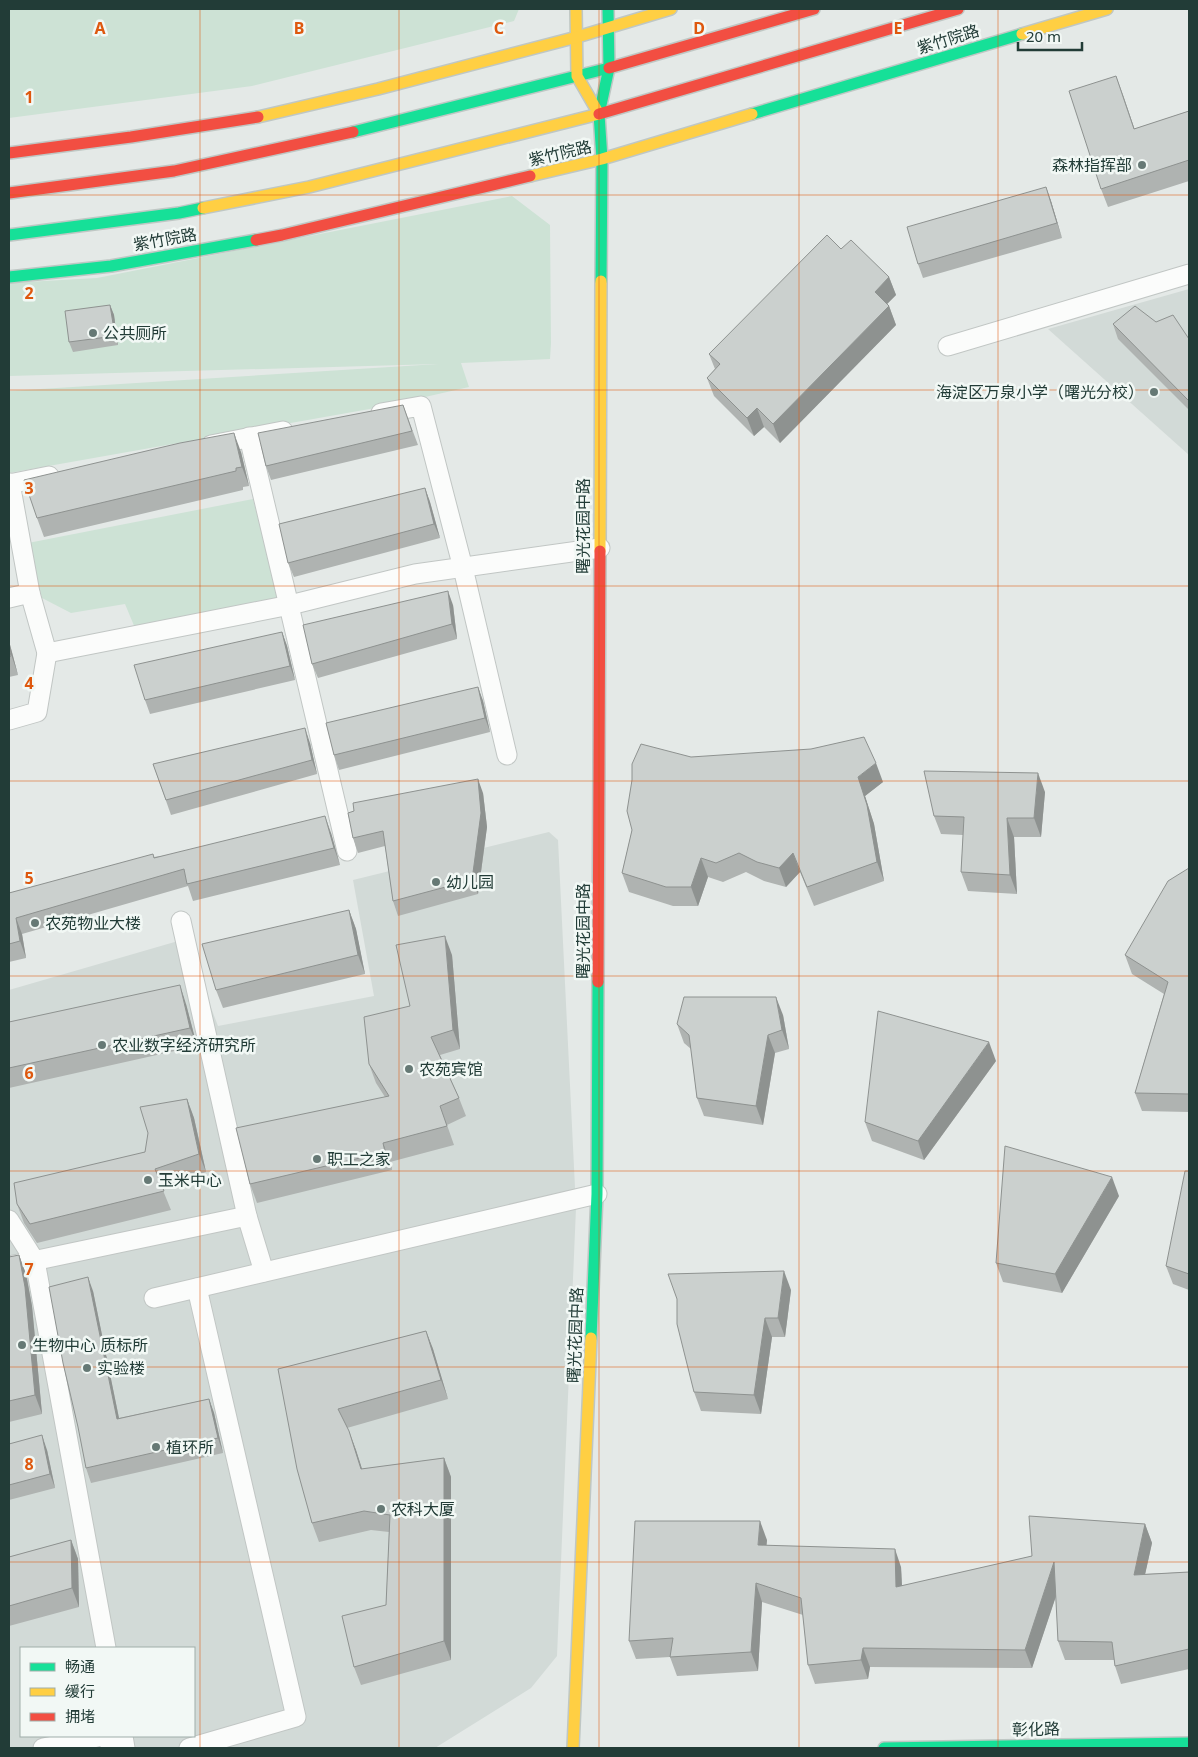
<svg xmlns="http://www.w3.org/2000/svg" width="1198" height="1757" viewBox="0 0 1198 1757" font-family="'Noto Sans','Noto Sans SC',sans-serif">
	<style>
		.built { fill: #d2dad7; fill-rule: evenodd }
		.green { fill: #cde2d5 }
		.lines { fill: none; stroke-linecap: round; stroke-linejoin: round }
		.street-casing { stroke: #c1c6c4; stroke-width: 21 }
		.fast-casing { stroke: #bfc7c4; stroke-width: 14 }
		.slow-casing { stroke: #bfc7c4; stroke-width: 14 }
		.jam-casing { stroke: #bfc7c4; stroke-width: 14 }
		.street { stroke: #fbfcfb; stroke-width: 19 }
		.fast { stroke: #16e098; stroke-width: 11 }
		.slow { stroke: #ffcf43; stroke-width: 11 }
		.jam { stroke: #f24e42; stroke-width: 11 }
		.wall { fill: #afb3b1 }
		.shaded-wall { fill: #8e9290 }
		.building { fill: #cbd0ce; stroke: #8e9290 }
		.grid { fill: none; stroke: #de580e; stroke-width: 1; stroke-opacity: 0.55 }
		.poi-dot { fill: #667975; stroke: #f2f8f5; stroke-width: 2 }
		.labels { text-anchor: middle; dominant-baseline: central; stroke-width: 5; stroke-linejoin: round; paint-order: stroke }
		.street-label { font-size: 16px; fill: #223c37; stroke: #f2f8f5 }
		.poi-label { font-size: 16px; fill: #223c37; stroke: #f2f8f5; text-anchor: start }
		.grid-label { font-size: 16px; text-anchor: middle; font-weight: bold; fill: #de580e; stroke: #f2f8f5; stroke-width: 5; stroke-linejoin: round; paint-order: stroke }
	</style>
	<rect width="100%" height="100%" fill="#e4e9e7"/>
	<!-- built -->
	<g class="built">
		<polygon points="1189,289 1189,455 1048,329"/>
		<path d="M549 832 558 840 576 1208 557 1656 531 1688 435 1748H9V990L185 939 218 1026 374 996 353 880ZM21 1648H194V1736H21Z"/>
	</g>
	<!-- green -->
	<g class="green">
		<polygon points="9,9 519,9 514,21 252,86 9,118"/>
		<polygon points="512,196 550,225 551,343 550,359 461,363 469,387 381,407 9,473 9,391 438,364 9,376 9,283 97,278"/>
		<polygon points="253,499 278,598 135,628 125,604 71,613 42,598 28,543"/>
	</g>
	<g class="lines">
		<defs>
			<g id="street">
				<polyline points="948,346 1189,274"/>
				<polyline points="381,413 421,406 463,568 507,755"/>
				<polyline points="249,437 347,851"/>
				<polyline points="211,445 283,431"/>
				<polyline points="10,483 30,593"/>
				<polyline points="9,484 49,476"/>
				<polyline points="9,598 30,593 47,653 290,605 415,574 600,548"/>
				<polyline points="9,720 37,712 47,653"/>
				<polyline points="181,921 247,1216"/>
				<polyline points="9,1220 35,1261 106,1648"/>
				<polyline points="9,1266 247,1216 264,1272"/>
				<polyline points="154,1298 597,1194"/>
				<polyline points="104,1736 114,1748"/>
				<polyline points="123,1736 125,1748"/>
				<polyline points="43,1748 103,1736"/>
				<polyline points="189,1748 296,1717 197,1288"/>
			</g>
			<g id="fast">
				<polyline points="752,114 1022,34"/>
				<polyline points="353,132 609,68"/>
				<polyline points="9,235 179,213 203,208"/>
				<polyline points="9,277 111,266 256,240"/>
				<polyline points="601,281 602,159 599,114 609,68 608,9"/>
				<polyline points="591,1338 597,1194 598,982"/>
				<polyline points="884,1748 1189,1743"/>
			</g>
			<g id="slow">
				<polyline points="576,9 577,76 599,114"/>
				<polyline points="1022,34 1107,9"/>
				<polyline points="258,117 378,89 577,37 671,9"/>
				<polyline points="530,176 602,159 752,114"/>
				<polyline points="203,208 309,187 599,114"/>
				<polyline points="600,551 601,281"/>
				<polyline points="573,1748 591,1338"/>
			</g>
			<g id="jam">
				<polyline points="609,68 814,9"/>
				<polyline points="599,114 958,9"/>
				<polyline points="9,153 131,137 258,117"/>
				<polyline points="9,193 174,171 353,132"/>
				<polyline points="256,240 282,235 530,176"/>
				<polyline points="598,982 600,551"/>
			</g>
		</defs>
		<!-- street casing -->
		<use href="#street" class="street-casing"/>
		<!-- fast casing -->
		<use href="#fast" class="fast-casing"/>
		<!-- slow casing -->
		<use href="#slow" class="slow-casing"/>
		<!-- jam casing -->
		<use href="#jam" class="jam-casing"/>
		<!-- street -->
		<use href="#street" class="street"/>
		<!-- fast -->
		<use href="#fast" class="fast"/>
		<!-- slow -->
		<use href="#slow" class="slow"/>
		<!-- jam -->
		<use href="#jam" class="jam"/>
	</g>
	<!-- wall -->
	<g class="wall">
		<polygon points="1116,76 1134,129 1189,111 1189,181 1108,207 1101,189"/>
		<polygon points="1046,187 1051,201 1062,238 923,278 918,264"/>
		<polygon points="841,249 889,277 896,295 887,304 889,306 896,325 780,443 764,427 754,436 714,396 707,378 715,369 709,354"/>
		<polygon points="110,305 114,315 118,345 73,352 69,342"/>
		<polygon points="1113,324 1189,339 1189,410 1118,339"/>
		<polygon points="403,405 418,445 271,480 266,466"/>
		<polygon points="241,452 249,486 243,487 243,490 44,537 37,518"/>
		<polygon points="425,488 430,502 440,538 294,577 288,563"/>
		<polygon points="453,605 457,639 318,678 312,664"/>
		<polygon points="282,632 287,646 295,680 150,714 145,700"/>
		<polygon points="9,641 18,675 9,677"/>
		<polygon points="478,687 483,701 490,732 339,770 334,755"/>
		<polygon points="310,743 317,774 171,815 153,764"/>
		<polygon points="691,757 883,782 865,796 874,824 884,881 814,906 800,872 786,887 764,881 746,872 723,882 708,877 698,906 673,906 629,892 622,873 632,830"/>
		<polygon points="1045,792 1041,837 1014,837 1017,894 968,891 961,872 963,835 941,834 934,816"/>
		<polygon points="483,793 487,827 478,894 398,916 393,901 385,846 358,853 353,838"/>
		<polygon points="331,833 340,865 193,901 188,886 22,934 26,958 9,962 9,893 154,857"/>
		<polygon points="1189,868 1189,1112 1142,1111 1135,1093 1164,994 1132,974 1125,955"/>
		<polygon points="349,910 356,929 365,974 223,1008 216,990"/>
		<polygon points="452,955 460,1049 440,1055 459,1098 466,1116 447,1125 454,1145 390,1162 392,1170 257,1203 250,1184 385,1097 376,1083 369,1064 410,1006"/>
		<polygon points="186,1004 197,1046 9,1088 9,1022"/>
		<polygon points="783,1015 789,1049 775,1053 763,1125 704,1116 697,1098 691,1049 684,1043 677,1024"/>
		<polygon points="996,1061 924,1160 872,1141 865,1122"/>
		<polygon points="187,1099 194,1118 206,1172 162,1188 171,1210 37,1243 24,1223 17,1204 145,1152"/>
		<polygon points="1189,1171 1189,1290 1173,1284 1166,1266"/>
		<polygon points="1119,1196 1062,1293 1003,1282 996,1263"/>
		<polygon points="19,1255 26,1274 32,1306 42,1414 9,1422 9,1257"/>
		<polygon points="791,1290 785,1337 772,1337 761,1414 701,1411 694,1392"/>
		<polygon points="93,1291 119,1418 209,1399 214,1413 223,1453 91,1483 86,1468"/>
		<polygon points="426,1331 433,1349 448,1399 347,1428 356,1450 362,1469 444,1458 451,1477 451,1660 361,1685 354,1667 386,1605 389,1532 371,1530 319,1542 312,1523 278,1369"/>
		<polygon points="9,1444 47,1450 55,1488 9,1500"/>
		<polygon points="1145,1524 1152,1543 1145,1574 1189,1572 1189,1669 1121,1684 1115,1666 1114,1660 1065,1660 1058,1641 1056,1596 1032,1668 870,1667 868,1679 815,1684 808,1665 803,1615 762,1602 758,1671 677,1676 670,1657 636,1659 629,1641 767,1540 766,1545 901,1567 902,1586 1032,1556"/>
		<polygon points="71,1540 78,1559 79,1607 9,1626 9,1557"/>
	</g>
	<!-- shaded-wall -->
	<g class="shaded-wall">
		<polygon points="1116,76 1123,95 1141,148 1134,129"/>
		<polygon points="1046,187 1051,201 1062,238 1057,223"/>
		<polygon points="889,277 896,295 881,310 875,292"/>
		<polygon points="110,305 114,315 118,345 115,336"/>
		<polygon points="889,306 896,325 780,443 773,424"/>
		<polygon points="757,408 764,427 754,436 747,418"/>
		<polygon points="234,433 241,452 249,486 242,467"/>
		<polygon points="425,488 430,502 440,538 434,524"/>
		<polygon points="448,591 453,605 457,639 452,624"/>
		<polygon points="282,632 287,646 295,680 290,666"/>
		<polygon points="9,641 18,675 9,648"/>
		<polygon points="478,687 483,701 490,732 485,718"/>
		<polygon points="305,728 310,743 317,774 312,760"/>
		<polygon points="876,763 883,782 865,796 874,824 884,881 877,862 858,777"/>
		<polygon points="1038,773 1045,792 1041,837 1034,818"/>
		<polygon points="478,779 483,793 487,827 478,894 472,880"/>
		<polygon points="325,816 331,833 340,865 334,848"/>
		<polygon points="1007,818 1014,837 1017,894 1010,875"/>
		<polygon points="793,853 800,872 786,887 779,868"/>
		<polygon points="701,858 708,877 698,906 691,887"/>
		<polygon points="349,910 356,929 365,974 358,955"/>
		<polygon points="16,918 22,934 26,958 20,941"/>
		<polygon points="445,936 452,955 460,1049 453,1030"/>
		<polygon points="180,985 186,1004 197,1046 190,1028"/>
		<polygon points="776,997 783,1015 789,1049 782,1030"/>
		<polygon points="768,1035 775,1053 763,1125 756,1106"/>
		<polygon points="989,1042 996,1061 924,1160 918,1141"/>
		<polygon points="187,1099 194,1118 206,1172 199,1154"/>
		<polygon points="383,1143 390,1162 392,1170 385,1152"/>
		<polygon points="1112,1177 1119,1196 1062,1293 1055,1274"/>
		<polygon points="19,1255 26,1274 32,1306 42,1414 35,1395"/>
		<polygon points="784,1271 791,1290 785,1337 778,1318"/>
		<polygon points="88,1277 93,1291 122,1433 117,1419"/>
		<polygon points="765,1318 772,1337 761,1414 754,1395"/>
		<polygon points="426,1331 433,1349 448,1399 441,1380"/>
		<polygon points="209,1399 214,1413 223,1453 218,1438"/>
		<polygon points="349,1431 356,1450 368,1488 361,1469"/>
		<polygon points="42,1435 47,1450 55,1488 50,1474"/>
		<polygon points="444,1458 451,1477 451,1660 444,1641"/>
		<polygon points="760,1521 767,1540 765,1564 758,1545"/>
		<polygon points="1145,1524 1152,1543 1141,1593 1134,1575"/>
		<polygon points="71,1540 78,1559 79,1607 72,1588"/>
		<polygon points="895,1549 901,1567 903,1606 896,1587"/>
		<polygon points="1054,1562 1061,1581 1032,1668 1025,1650"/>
		<polygon points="756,1583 762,1602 758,1671 751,1652"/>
		<polygon points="863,1648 870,1667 868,1679 861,1660"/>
	</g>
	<!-- building -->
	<g class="building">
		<polygon points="1116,76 1134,129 1189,111 1189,160 1101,189 1069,91"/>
		<polygon points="1046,187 1057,223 918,264 907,227"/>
		<polygon points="827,235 841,249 851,240 889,277 875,292 889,306 773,424 757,408 747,418 707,378 720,364 709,354"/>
		<polygon points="110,305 115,336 69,342 65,311"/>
		<polygon points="1135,306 1156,322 1173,315 1189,339 1189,401 1113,324"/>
		<polygon points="403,405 412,431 266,466 258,433"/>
		<polygon points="234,433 242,467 236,468 236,471 37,518 24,480 180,443"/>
		<polygon points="425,488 434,524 288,563 279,524"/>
		<polygon points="448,591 452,624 312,664 303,625"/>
		<polygon points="282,632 290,666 145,700 134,665"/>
		<polygon points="9,648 11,656 9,657"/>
		<polygon points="478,687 485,718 334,755 326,723"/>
		<polygon points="305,728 312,760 166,800 153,764"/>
		<polygon points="864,737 876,763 858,777 867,805 877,862 807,887 793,853 779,868 757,862 739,853 716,863 701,858 691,887 666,887 622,873 632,830 627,811 632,780 632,764 641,744 691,757 811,749"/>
		<polygon points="924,771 1038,773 1034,818 1007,818 1010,875 961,872 964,817 934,816"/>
		<polygon points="478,779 481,813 472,880 393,901 383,831 353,838 348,813 354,811 353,803"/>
		<polygon points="325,816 334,848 187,884 184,869 16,918 20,941 9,944 9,893 153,854 154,858"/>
		<polygon points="1189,868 1189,1094 1135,1093 1168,982 1125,955 1168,881"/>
		<polygon points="349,910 358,955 216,990 202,944"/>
		<polygon points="445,936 453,1030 431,1037 459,1098 440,1106 447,1126 383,1143 385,1152 250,1184 236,1128 389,1096 369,1064 364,1017 410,1006 396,945"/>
		<polygon points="180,985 190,1028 9,1068 9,1022"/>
		<polygon points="684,997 776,997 782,1030 768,1035 756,1106 697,1098 689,1035 677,1024"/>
		<polygon points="878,1011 989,1042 918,1141 865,1122"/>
		<polygon points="187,1099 199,1154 155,1169 164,1191 30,1224 17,1204 14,1183 145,1152 148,1133 140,1107"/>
		<polygon points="1005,1146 1112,1177 1055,1274 996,1263"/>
		<polygon points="1185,1171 1189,1171 1189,1274 1166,1266"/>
		<polygon points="19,1255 25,1287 35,1395 9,1401 9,1257"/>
		<polygon points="784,1271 778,1318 765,1318 754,1395 694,1392 677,1324 677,1299 668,1274"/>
		<polygon points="88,1277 117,1419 209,1399 218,1438 86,1468 78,1427 63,1363 49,1287"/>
		<polygon points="426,1331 441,1380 338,1409 349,1431 361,1469 444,1458 444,1641 354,1667 342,1616 386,1605 390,1515 364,1511 312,1523 297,1469 278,1369"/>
		<polygon points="42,1435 50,1474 9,1485 9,1444"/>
		<polygon points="1029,1516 1145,1524 1134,1575 1189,1572 1189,1649 1115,1666 1112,1642 1058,1641 1054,1562 1025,1650 863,1648 861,1660 808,1665 801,1598 756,1583 751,1652 670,1657 673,1638 629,1641 635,1521 760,1521 758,1545 895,1549 896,1587 1032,1556"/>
		<polygon points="71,1540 72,1588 9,1606 9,1557"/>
	</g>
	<!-- grid -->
	<path class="grid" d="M200 9V1748M399 9V1748M599 9V1748M799 9V1748M998 9V1748M9 195H1189M9 390H1189M9 586H1189M9 781H1189M9 976H1189M9 1171H1189M9 1367H1189M9 1562H1189"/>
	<!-- markers -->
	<g class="poi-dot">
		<circle cx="1142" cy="165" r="5"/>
		<circle cx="93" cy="333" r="5"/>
		<circle cx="1154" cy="392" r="5"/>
		<circle cx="436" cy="882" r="5"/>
		<circle cx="35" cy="923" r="5"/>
		<circle cx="102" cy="1045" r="5"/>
		<circle cx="409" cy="1069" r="5"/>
		<circle cx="317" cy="1159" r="5"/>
		<circle cx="148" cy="1180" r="5"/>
		<circle cx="22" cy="1345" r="5"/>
		<circle cx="87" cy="1368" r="5"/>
		<circle cx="156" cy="1447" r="5"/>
		<circle cx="381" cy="1509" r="5"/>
	</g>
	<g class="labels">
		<!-- street labels -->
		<g class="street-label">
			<text transform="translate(948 39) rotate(-17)">紫竹院路</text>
			<text transform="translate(560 153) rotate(-13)">紫竹院路</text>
			<text transform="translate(165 239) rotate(-10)">紫竹院路</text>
			<text transform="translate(583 526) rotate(-90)">曙光花园中路</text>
			<text transform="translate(583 931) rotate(-90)">曙光花园中路</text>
			<text transform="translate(575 1335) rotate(-88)">曙光花园中路</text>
			<text transform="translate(1036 1729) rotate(-1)">彰化路</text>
		</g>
		<!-- poi labels -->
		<g class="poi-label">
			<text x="1132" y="165" text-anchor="end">森林指挥部</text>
			<text x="103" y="333">公共厕所</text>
			<text x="1144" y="392" text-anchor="end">海淀区万泉小学（曙光分校）</text>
			<text x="446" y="882">幼儿园</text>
			<text x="45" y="923">农苑物业大楼</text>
			<text x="112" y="1045">农业数字经济研究所</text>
			<text x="419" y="1069">农苑宾馆</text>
			<text x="327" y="1159">职工之家</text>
			<text x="158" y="1180">玉米中心</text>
			<text x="32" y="1345">生物中心 质标所</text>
			<text x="97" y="1368">实验楼</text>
			<text x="166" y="1447">植环所</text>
			<text x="391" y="1509">农科大厦</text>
		</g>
	</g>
	<g class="grid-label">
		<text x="100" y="34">A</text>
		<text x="299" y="34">B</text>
		<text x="499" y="34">C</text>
		<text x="699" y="34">D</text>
		<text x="898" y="34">E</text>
		<text x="29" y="103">1</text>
		<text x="29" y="299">2</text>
		<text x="29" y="494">3</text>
		<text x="29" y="689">4</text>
		<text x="29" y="884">5</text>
		<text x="29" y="1079">6</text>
		<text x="29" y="1275">7</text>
		<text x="29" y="1470">8</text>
	</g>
	<!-- border -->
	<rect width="1198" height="1757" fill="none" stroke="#223c37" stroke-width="20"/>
	<!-- legend -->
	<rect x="20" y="1647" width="175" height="90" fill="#f2f8f5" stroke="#9fada9"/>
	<rect x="30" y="1663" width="25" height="8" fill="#16e098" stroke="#9fada9"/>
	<text x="65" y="1672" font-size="15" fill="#223c37">畅通</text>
	<rect x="30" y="1688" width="25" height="8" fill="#ffcf43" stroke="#9fada9"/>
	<text x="65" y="1697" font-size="15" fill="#223c37">缓行</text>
	<rect x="30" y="1713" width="25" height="8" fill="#f24e42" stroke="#9fada9"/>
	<text x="65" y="1722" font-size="15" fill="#223c37">拥堵</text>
	<!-- scale -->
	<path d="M1018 42v8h64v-8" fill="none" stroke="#223c37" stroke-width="2.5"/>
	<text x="1026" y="42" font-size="15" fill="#223c37" stroke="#f2f8f5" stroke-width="4" paint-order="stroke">20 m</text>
</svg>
